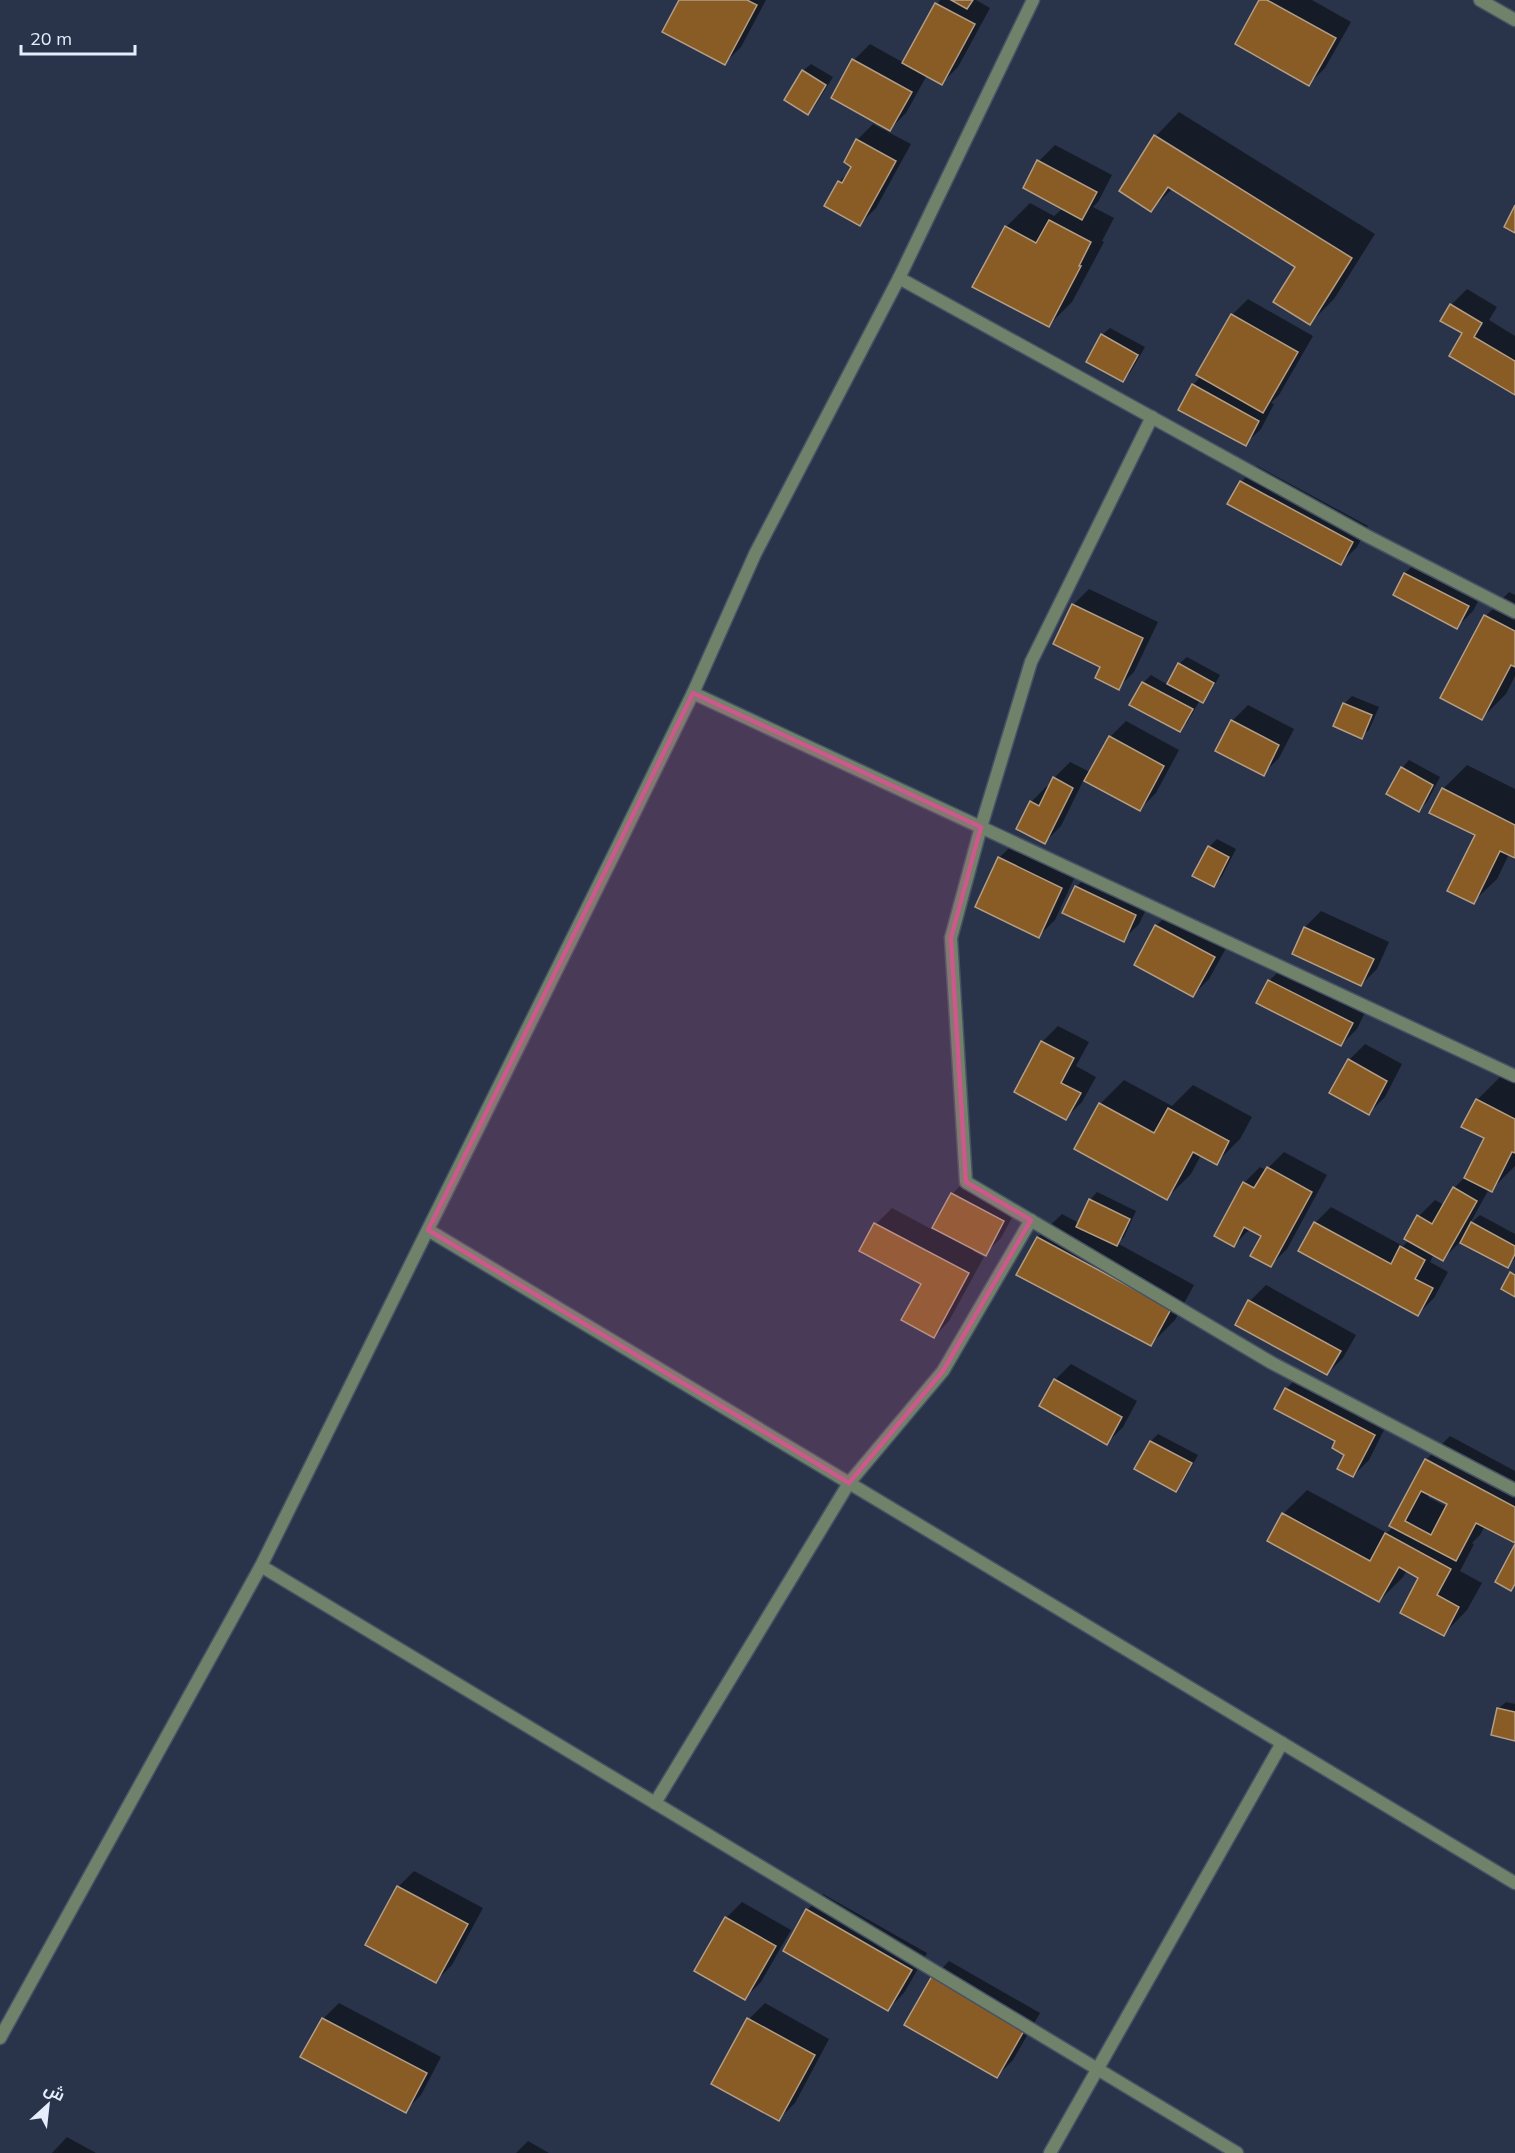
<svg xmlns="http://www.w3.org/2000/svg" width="1515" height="2153" viewBox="0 0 1515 2153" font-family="Mulish,Cairo,sans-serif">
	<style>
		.shadow { fill: #0007; fill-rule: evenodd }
		.building { fill: #895c25; stroke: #b39d85; stroke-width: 1.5; fill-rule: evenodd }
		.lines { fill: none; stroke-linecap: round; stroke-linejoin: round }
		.street-casing { stroke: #475266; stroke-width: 15 }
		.street { stroke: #70826a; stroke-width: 12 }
		.marked { fill: #cd588b; fill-opacity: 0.2; stroke: #cd588b; stroke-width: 4.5; stroke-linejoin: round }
	</style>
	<rect width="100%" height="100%" fill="#29344a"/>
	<!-- shadow -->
	<g class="shadow">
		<polygon points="680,0 766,0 741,47 725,63"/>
		<polygon points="940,0 976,0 990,8 958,67 942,83 927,75 906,113 890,129 854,60 870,44 904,63"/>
		<polygon points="1261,0 1312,0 1351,22 1325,68 1309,84"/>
		<polygon points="811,64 833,77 815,106 808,113 803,71"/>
		<polygon points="1179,112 1375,234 1334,299 1310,323 1297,266 1173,188 1151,210 1121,191 1156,136"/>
		<polygon points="873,124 911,144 876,208 860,224 839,182 852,169 857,140"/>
		<polygon points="1055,145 1112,175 1098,202 1093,207 1114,218 1102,241 1104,242 1072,302 1048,326 1006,227 1030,203 1054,216 1063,208 1039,161"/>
		<polygon points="1467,289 1497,307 1489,320 1515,336 1515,393 1464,333 1451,305"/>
		<polygon points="1248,299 1313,336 1279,395 1271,403 1274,404 1261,429 1245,444 1193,385 1201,376 1198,374 1232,315"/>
		<polygon points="1110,328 1145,347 1130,373 1123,380 1102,335"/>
		<polygon points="1257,466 1368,526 1357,547 1341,563 1241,482"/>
		<polygon points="1421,558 1484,590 1473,611 1457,627 1395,594 1405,573"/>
		<polygon points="1089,589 1158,622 1134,672 1118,688 1102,666 1055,643 1073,605"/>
		<polygon points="1509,592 1515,595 1515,676 1506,694 1482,718 1442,697 1486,616"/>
		<polygon points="1187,657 1220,675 1210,693 1202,701 1200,700 1187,723 1179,731 1143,683 1151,675 1168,685 1179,664"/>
		<polygon points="1352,696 1379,707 1369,730 1361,737 1344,704"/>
		<polygon points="1248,705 1294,729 1279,758 1263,774 1232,721"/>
		<polygon points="1126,721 1179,750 1156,793 1140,809 1084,779 1061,826 1045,842 1031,802 1047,786 1050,787 1054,778 1070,762 1090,772 1110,737"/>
		<polygon points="1409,760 1440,777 1427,802 1419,810 1402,768"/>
		<polygon points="1467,765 1515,789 1515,857 1509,854 1497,879 1473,902 1477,835 1443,789"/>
		<polygon points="1217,839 1236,849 1221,878 1214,885 1209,847"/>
		<polygon points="1015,842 1077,872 1055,920 1039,936 999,858"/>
		<polygon points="1092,871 1151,899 1139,924 1123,940 1076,887"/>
		<polygon points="1172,910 1230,941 1209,979 1193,995 1156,926"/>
		<polygon points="1321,911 1389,942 1377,969 1361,985 1294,954 1305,927"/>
		<polygon points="1286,964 1368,1006 1357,1029 1341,1045 1258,1003 1270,980"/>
		<polygon points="1058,1026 1089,1042 1076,1066 1096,1077 1082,1102 1066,1118 1042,1042"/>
		<polygon points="1365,1044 1402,1064 1385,1097 1369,1113 1349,1060"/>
		<polygon points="1501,1076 1515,1083 1515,1166 1491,1190 1489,1189 1469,1225 1480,1215 1515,1234 1515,1259 1507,1266 1460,1242 1443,1259 1434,1254 1430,1262 1448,1272 1434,1298 1418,1314 1315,1223 1331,1207 1403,1246 1409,1240 1419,1216 1435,1200 1444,1205 1454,1188 1467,1175 1486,1138 1477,1100"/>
		<polygon points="1124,1080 1172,1106 1193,1085 1252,1117 1240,1139 1216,1163 1201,1155 1191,1174 1167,1198 1100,1104"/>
		<polygon points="1284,1152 1327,1175 1287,1249 1271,1265 1263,1235 1250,1229 1234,1245 1244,1183 1260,1167 1266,1170"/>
		<polygon points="968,1178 1019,1205 1001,1238 985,1254 975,1249 973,1251 984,1257 949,1321 934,1337 923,1283 861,1250 876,1224 892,1208 933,1230 952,1194"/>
		<polygon points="1097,1192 1136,1211 1124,1237 1117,1243 1194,1285 1175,1320 1151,1344 1038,1237 1062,1214 1079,1223 1090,1200"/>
		<polygon points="1266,1285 1356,1335 1343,1358 1327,1374 1237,1324 1250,1301"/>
		<polygon points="1071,1364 1137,1401 1123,1427 1107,1443 1055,1380"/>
		<polygon points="1302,1373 1390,1418 1369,1460 1353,1476 1346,1454 1337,1440 1286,1389"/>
		<polygon points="1158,1434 1198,1455 1183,1482 1176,1490 1151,1441"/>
		<path d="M1450 1436 1515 1471V1541L1485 1526 1480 1535 1472 1543 1474 1544 1460 1571 1482 1583 1467 1610 1444 1634 1420 1578 1407 1570 1403 1577 1379 1601 1283 1514 1307 1490 1387 1533 1393 1527 1426 1460ZM1428 1459 1446 1469 1444 1471 1427 1462ZM1430 1494 1449 1504 1447 1507 1428 1497Z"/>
		<polygon points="1506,1702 1515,1704 1515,1740 1498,1709"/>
		<polygon points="414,1871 483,1908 452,1965 436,1981 367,1944 398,1887"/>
		<polygon points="823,1894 927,1953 904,1993 888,2009 807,1910"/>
		<polygon points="742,1902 791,1930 761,1982 745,1998 726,1918"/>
		<polygon points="949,1961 1040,2013 1013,2060 997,2076 934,1977"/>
		<polygon points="339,2003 441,2057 421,2095 405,2111 323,2019"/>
		<polygon points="765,2003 829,2039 795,2103 779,2119 749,2019"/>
		<polygon points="67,2137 96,2153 52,2153"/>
		<polygon points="528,2141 549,2153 516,2153"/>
	</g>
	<!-- building -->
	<g class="building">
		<polygon points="679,0 747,0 757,5 725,65 662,32"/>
		<polygon points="951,0 973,0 967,9"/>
		<polygon points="1259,0 1267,0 1336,38 1309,86 1235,44"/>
		<polygon points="935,3 975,24 942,85 902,63"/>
		<polygon points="852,59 912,92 890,131 831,98"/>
		<polygon points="802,70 826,85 808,115 784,100"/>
		<polygon points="1154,135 1352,258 1310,325 1273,302 1295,267 1168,187 1151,212 1119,191"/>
		<polygon points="856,139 896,161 860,226 824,206 838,181 842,183 851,167 844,162"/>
		<polygon points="1037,160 1097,192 1082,220 1023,188"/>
		<polygon points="1515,205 1515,233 1504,227"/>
		<polygon points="1049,220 1091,242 1079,266 1081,266 1049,327 972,287 1005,226 1036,243"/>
		<polygon points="1450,304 1482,323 1474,337 1515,361 1515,395 1449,356 1462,333 1440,321"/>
		<polygon points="1231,314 1298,352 1263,413 1196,375"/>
		<polygon points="1101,334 1138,355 1123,382 1086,362"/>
		<polygon points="1192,384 1259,421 1246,446 1178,410"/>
		<polygon points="1240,481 1353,542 1341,565 1227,504"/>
		<polygon points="1404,573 1469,606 1457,629 1393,595"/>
		<polygon points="1072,604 1143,638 1119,690 1095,678 1100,667 1053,644"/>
		<polygon points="1484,615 1515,631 1515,667 1511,665 1482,720 1440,698"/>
		<polygon points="1178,663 1214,683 1203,703 1167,684"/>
		<polygon points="1142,682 1193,709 1180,732 1129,705"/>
		<polygon points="1343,703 1372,715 1362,739 1333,726"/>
		<polygon points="1231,720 1279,745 1264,776 1215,751"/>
		<polygon points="1109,736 1164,766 1140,811 1084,781"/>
		<polygon points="1401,767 1433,785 1419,812 1386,794"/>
		<polygon points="1053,777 1073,788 1045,844 1016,829 1030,801 1039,806"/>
		<polygon points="1442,788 1515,825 1515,858 1500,851 1474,904 1447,891 1475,835 1429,813"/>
		<polygon points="1208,846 1229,857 1214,887 1192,876"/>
		<polygon points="998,857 1062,888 1039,938 975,907"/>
		<polygon points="1075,886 1136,915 1124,942 1062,913"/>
		<polygon points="1155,925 1215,957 1193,997 1134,965"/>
		<polygon points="1304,927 1374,959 1361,986 1292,954"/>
		<polygon points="1268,980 1353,1023 1341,1046 1256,1003"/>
		<polygon points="1041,1041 1074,1058 1061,1083 1081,1093 1066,1120 1014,1092"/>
		<polygon points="1348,1059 1387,1081 1369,1115 1329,1093"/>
		<polygon points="1476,1099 1515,1119 1515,1153 1512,1152 1492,1192 1464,1178 1484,1138 1461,1127"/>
		<polygon points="1099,1103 1154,1133 1168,1108 1229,1141 1217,1165 1193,1152 1167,1200 1074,1149"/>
		<polygon points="1267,1167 1312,1192 1271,1267 1250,1256 1261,1236 1244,1227 1234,1247 1214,1236 1243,1182 1254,1188"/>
		<polygon points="1453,1187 1477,1201 1443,1261 1404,1239 1417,1215 1432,1224"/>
		<polygon points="951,1193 1004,1221 986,1256 932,1228"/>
		<polygon points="1089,1199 1130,1219 1117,1246 1076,1227"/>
		<polygon points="1314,1222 1391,1264 1400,1246 1425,1260 1415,1279 1433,1288 1418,1316 1298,1251"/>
		<polygon points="1471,1222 1515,1246 1515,1254 1508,1268 1460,1243"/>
		<polygon points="874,1223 969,1273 934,1338 901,1320 921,1284 859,1251"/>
		<polygon points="1037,1237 1171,1309 1151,1346 1016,1275"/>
		<polygon points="1510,1272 1515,1275 1515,1297 1501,1289"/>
		<polygon points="1248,1300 1341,1351 1327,1375 1235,1325"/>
		<polygon points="1054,1379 1122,1417 1107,1445 1039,1406"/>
		<polygon points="1285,1388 1375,1435 1353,1477 1337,1469 1344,1455 1332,1448 1335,1441 1274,1409"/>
		<polygon points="1150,1441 1192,1463 1176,1492 1134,1469"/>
		<path d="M1425 1459 1515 1507V1543L1476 1523 1456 1561 1389 1526ZM1421 1491 1447 1504 1431 1535 1405 1521Z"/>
		<polygon points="1282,1513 1370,1561 1385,1533 1451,1569 1437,1595 1459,1607 1444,1636 1400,1613 1418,1578 1399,1567 1379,1602 1267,1541"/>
		<polygon points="1515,1544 1515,1584 1511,1591 1495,1582"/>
		<polygon points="1497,1708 1515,1712 1515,1741 1491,1735"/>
		<polygon points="397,1886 468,1924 436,1983 365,1945"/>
		<polygon points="806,1909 912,1970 888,2011 783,1951"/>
		<polygon points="725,1917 776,1946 745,2000 694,1971"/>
		<polygon points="932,1976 1025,2029 997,2078 904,2025"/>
		<polygon points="322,2018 427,2073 406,2113 300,2057"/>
		<polygon points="747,2018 815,2055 779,2121 711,2084"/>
	</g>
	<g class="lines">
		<defs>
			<g id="street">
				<polyline points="1480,0 1515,20"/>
				<polyline points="899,278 1369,537 1515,612"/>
				<polyline points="1152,417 1031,662 981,827 951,938 966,1182 1272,1363 1515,1490"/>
				<polyline points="693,693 1515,1076"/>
				<polyline points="428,1230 1515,1883"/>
				<polyline points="261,1566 1237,2153"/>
				<polyline points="655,1803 849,1483 943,1371 1031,1220"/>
				<polyline points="0,2038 261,1566 615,852 693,693 755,554 899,278 1033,0"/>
				<polyline points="1050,2153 1282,1743"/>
			</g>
		</defs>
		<!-- street casing -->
		<use href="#street" class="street-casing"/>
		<!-- street -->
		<use href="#street" class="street"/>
	</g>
	<!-- marked area -->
	<path class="marked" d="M693 693 981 827 951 938 966 1182 1031 1220 943 1371 849 1483 428 1230Z"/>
	<!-- north arrow -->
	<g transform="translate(48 2105) rotate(27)" stroke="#29344a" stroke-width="4.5" paint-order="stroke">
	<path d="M0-4.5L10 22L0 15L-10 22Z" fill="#e6edfc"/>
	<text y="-9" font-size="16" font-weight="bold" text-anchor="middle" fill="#e6edfc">ش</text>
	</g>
	<!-- scale -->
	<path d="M21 45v9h114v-9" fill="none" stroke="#e6edfc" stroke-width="3"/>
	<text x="30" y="45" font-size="18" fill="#e6edfc" stroke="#29344a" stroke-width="4.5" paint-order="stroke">20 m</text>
</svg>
